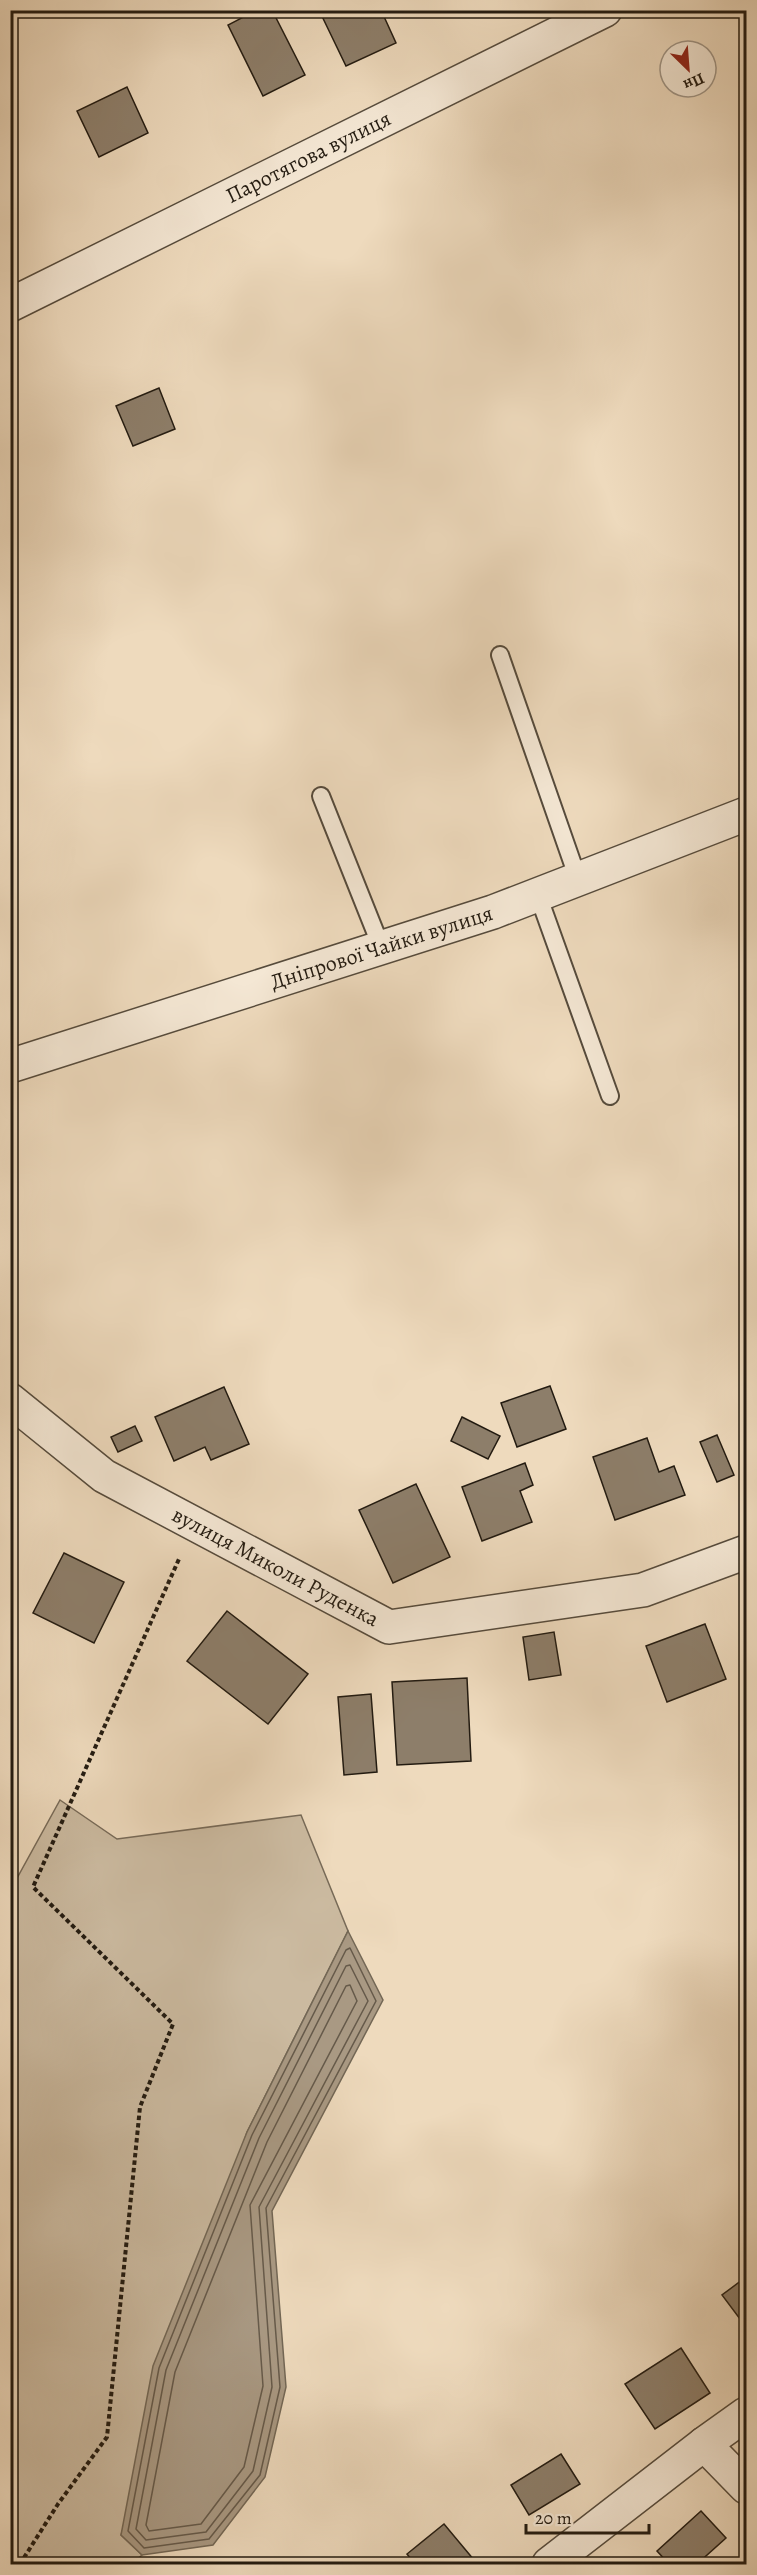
<svg xmlns="http://www.w3.org/2000/svg" width="757" height="2575" viewBox="0 0 757 2575" font-family="Alegreya,serif">
	<style>
		.green { fill: #cbbaa0; stroke: #776a58; stroke-width: 1.5 }
		.water { fill: #a99983; stroke: #736755; stroke-width: 1.5 }
		.lines { fill: none; stroke-linecap: round; stroke-linejoin: round }
		.shore { stroke: #665a4a; stroke-width: 1.5 }
		.building { fill: #8d7e6a; stroke: #231b11; stroke-width: 1.5 }
		.service-casing { stroke: #564b3c; stroke-width: 20 }
		.minor-casing { stroke: #564b3c; stroke-width: 36 }
		.path { stroke: #231b11; stroke-width: 4; stroke-dasharray: 4.5 3; stroke-linecap: butt }
		.service { stroke: #f4e7d4; stroke-width: 16 }
		.minor { stroke: #f4e7d4; stroke-width: 33 }
		.labels { text-anchor: middle; dominant-baseline: central; stroke-width: 4.5; stroke-linejoin: round; paint-order: stroke }
		.street-label { font-size: 22px; fill: #231b11; stroke: #f4e7d4 }
	</style>
	<rect width="100%" height="100%" fill="#eedabd"/>
	<filter id="stains"><feTurbulence type="fractalNoise" baseFrequency=".00333" numOctaves="4"/><feColorMatrix values="0 0 0 0 .2 0 0 0 0 .09 0 0 0 0 .02 0 0 0 .5 -.17"/></filter>
	<radialGradient id="worn" r=".72"><stop offset=".6" stop-color="#630" stop-opacity="0"/><stop offset="1" stop-color="#630" stop-opacity=".3"/></radialGradient>
	<!-- green -->
	<polygon class="green" points="60,1800 117,1839 301,1815 348,1931 247,2132 121,2535 142,2555 132,2564 11,2564 10,1891"/>
	<!-- water -->
	<polygon class="water" points="348,1931 383,2000 272,2211 286,2387 265,2477 213,2545 142,2555 121,2535 153,2366 247,2132"/>
	<g class="lines">
		<!-- shore -->
		<g class="shore">
			<polygon points="350,1948 376,2001 266,2208 280,2387 260,2475 209,2539 144,2548 128,2531 159,2368 252,2135 346,1950"/>
			<polygon points="350,1965 368,2001 259,2207 272,2387 253,2471 206,2532 146,2540 136,2529 166,2370 259,2138 346,1966"/>
			<polygon points="350,1985 357,2001 250,2205 263,2386 244,2467 201,2524 149,2531 146,2525 175,2372 267,2142 346,1986"/>
		</g>
	</g>
	<!-- building -->
	<g class="building">
		<polygon points="257,10 272,10 305,75 263,96 228,25"/>
		<polygon points="319,10 381,10 396,43 346,66"/>
		<polygon points="127,87 148,133 99,157 77,111"/>
		<polygon points="159,388 175,429 133,446 116,406"/>
		<polygon points="550,1386 566,1429 517,1447 501,1403"/>
		<polygon points="224,1387 249,1444 211,1460 205,1447 174,1461 155,1417"/>
		<polygon points="462,1417 500,1436 488,1459 451,1441"/>
		<polygon points="135,1426 142,1441 118,1452 111,1437"/>
		<polygon points="717,1435 734,1475 717,1482 700,1442"/>
		<polygon points="647,1438 659,1472 674,1466 685,1495 615,1520 593,1457"/>
		<polygon points="525,1463 533,1485 520,1491 532,1522 482,1541 462,1487"/>
		<polygon points="416,1484 450,1557 393,1583 359,1510"/>
		<polygon points="64,1553 124,1582 94,1643 33,1613"/>
		<polygon points="746,1608 746,1633 741,1609"/>
		<polygon points="227,1611 308,1674 268,1724 187,1661"/>
		<polygon points="705,1624 726,1679 667,1702 646,1646"/>
		<polygon points="554,1632 561,1675 529,1680 523,1637"/>
		<polygon points="467,1678 471,1761 397,1765 392,1682"/>
		<polygon points="371,1694 377,1772 344,1775 338,1697"/>
		<polygon points="746,2277 746,2327 722,2295"/>
		<polygon points="681,2348 710,2393 655,2429 625,2384"/>
		<polygon points="561,2454 580,2484 529,2515 511,2485"/>
		<polygon points="701,2511 726,2538 697,2564 669,2564 657,2551"/>
		<polygon points="444,2524 474,2560 469,2564 415,2564 407,2554"/>
	</g>
	<g class="lines">
		<defs>
			<g id="service">
				<polyline points="500,655 578,879"/>
				<polyline points="321,796 382,949"/>
				<polyline points="538,895 610,1096"/>
			</g>
			<g id="minor">
				<path id="s1" d="M10 305 605 10"/>
				<path id="s2" d="M10 1066 493 912 746 814"/>
				<path id="s3" d="M10 1400 104 1476 389 1627 643 1590 746 1552"/>
				<polyline points="704,2444 746,2487"/>
				<polyline points="549,2564 704,2444 746,2414"/>
			</g>
		</defs>
		<!-- service casing -->
		<use href="#service" class="service-casing"/>
		<!-- minor casing -->
		<use href="#minor" class="minor-casing"/>
		<!-- path -->
		<polyline class="path" points="20,2564 58,2504 107,2437 140,2107 173,2024 33,1887 179,1559"/>
		<!-- service -->
		<use href="#service" class="service"/>
		<!-- minor -->
		<use href="#minor" class="minor"/>
	</g>
	<g class="labels">
		<!-- street labels -->
		<g class="street-label">
			<text stroke="none"><textPath href="#s1" startOffset="333">Паротягова вулиця</textPath></text>
			<text stroke="none"><textPath href="#s2" startOffset="390">Дніпрової Чайки вулиця</textPath></text>
			<text stroke="none"><textPath href="#s3" startOffset="315">вулиця Миколи Руденка</textPath></text>
		</g>
	</g>
	<!-- margin -->
	<rect width="757" height="2575" fill="none" stroke="#eedabd" stroke-width="36"/>
	<rect x="12" y="12" width="733" height="2551" fill="none" stroke="#231b11" stroke-width="3"/>
	<rect x="18" y="18" width="721" height="2539" fill="none" stroke="#231b11" stroke-width="1.5"/>
	<!-- north arrow -->
	<g transform="translate(688 69) rotate(155)"><circle r="28" fill="#f4e7d4" stroke="#a09586" stroke-width="1.5"/>
	<path d="M0-4.5L10 22L0 15L-10 22Z" fill="#8f2418"/>
	<text y="-9" font-size="16" font-weight="bold" text-anchor="middle" fill="#231b11">Пн</text>
	</g>
	<!-- scale -->
	<path d="M526 2524v9h123v-9" fill="none" stroke="#231b11" stroke-width="3"/>
	<text x="535" y="2524" font-size="18" fill="#231b11" stroke="#f4e7d4" stroke-width="4.5" paint-order="stroke">20 m</text>
	<rect width="100%" height="100%" filter="url(#stains)"/>
	<rect width="100%" height="100%" fill="url(#worn)"/>
</svg>
